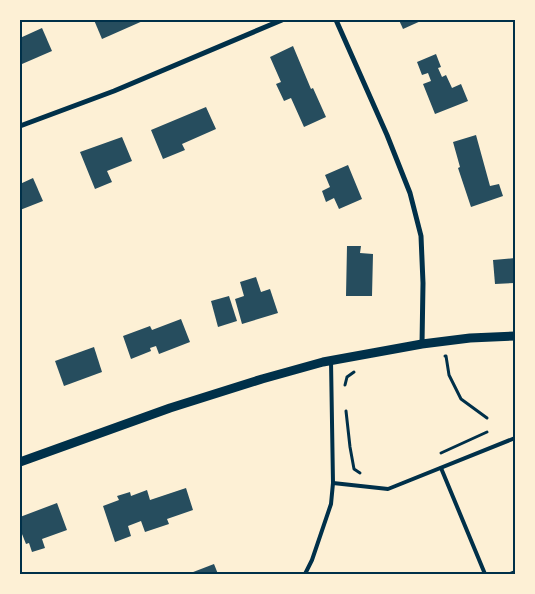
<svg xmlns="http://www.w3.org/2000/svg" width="535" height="594" viewBox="0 0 535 594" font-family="'Alegreya Sans',sans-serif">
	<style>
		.building { fill: #264d5e }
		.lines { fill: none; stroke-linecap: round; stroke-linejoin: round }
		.path { stroke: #003049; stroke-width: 3 }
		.service { stroke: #003049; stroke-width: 4 }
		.minor { stroke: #003049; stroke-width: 5 }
		.tertiary { stroke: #003049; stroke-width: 9 }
		.neatline { fill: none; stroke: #003049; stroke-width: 2 }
	</style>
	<rect width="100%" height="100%" fill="#fdf0d5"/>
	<!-- building -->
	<g class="building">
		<polygon points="94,20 145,20 102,39"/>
		<polygon points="399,20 423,20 403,29"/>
		<polygon points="42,28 52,51 22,64 20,58 20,38"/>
		<polygon points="293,46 311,89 313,88 326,117 304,127 291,98 284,101 276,84 281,82 270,57"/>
		<polygon points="436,54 441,67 438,68 442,77 446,75 452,88 461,84 468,101 435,114 423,84 431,81 428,73 422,75 417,62"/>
		<polygon points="206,107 216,129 182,144 185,150 163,159 151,130"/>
		<polygon points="476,135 490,186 499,184 503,196 471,207 458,168 460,167 453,142"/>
		<polygon points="122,137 132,161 107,171 112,182 95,189 80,152"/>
		<polygon points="348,165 362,199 339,209 334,198 326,202 322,191 330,187 325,175"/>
		<polygon points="33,178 43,201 20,210 20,184"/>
		<polygon points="347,246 361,246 360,253 373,254 372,296 346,296"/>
		<polygon points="515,258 515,283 495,284 493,260"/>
		<polygon points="256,277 261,292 270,289 278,313 242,324 235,299 244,296 240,282"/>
		<polygon points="229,296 237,321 218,327 211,301"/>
		<polygon points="181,319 190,342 159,354 156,346 150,348 151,351 131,359 123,336 150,326 152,330"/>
		<polygon points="94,347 102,372 64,386 55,361"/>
		<polygon points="186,488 193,510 167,519 169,524 145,532 141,521 128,526 131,536 115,542 103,506 119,500 117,496 130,492 131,496 147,490 150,500"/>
		<polygon points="57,503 67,530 42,539 45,548 32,552 29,543 26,544 20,529 20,517"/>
		<polygon points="214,564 218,574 188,574"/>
	</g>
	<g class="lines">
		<!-- path -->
		<g class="path">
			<polyline points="445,356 446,356 449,375 461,399 487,418"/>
			<polyline points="345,385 347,377 354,372"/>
			<polyline points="346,411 350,447 354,469 360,473"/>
			<polyline points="441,453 487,432"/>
		</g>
		<!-- service -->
		<g class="service">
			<polyline points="441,468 485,574"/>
			<polyline points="333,483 388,489 515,438"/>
			<polyline points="305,574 312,560 331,504 333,483 331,361"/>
			<polyline points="510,574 515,572"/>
		</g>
		<!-- minor -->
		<g class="minor">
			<polyline points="336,20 387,135 410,193 421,236 423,283 422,344"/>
			<polyline points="20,126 114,91 282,20"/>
		</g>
		<!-- tertiary -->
		<polyline class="tertiary" points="20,462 170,408 262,379 323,362 422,344 470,338 515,336"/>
	</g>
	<!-- border -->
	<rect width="535" height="594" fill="none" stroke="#fdf0d5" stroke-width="42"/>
	<rect x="21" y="21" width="493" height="552" class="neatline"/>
</svg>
